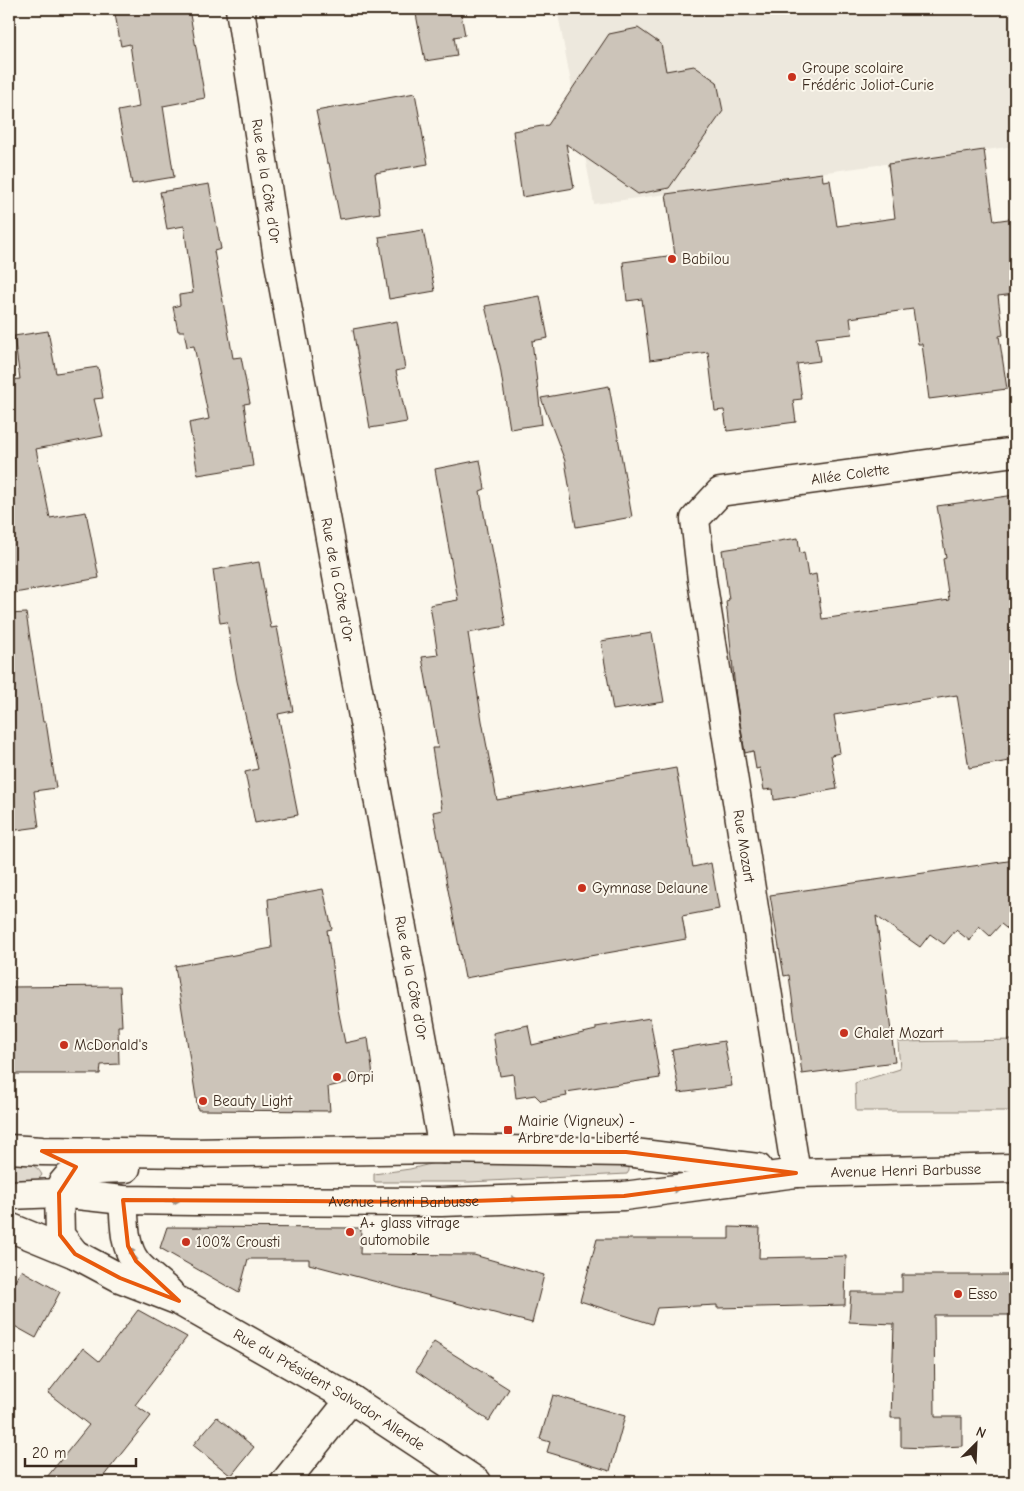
<svg xmlns="http://www.w3.org/2000/svg" width="1024" height="1491" viewBox="0 0 1024 1491" font-family="'Comic Neue',sans-serif">
	<style>
		.built { fill: #ede8dd }
		.green { fill: #dfd9ce; stroke: #8d8276 }
		.building { fill: #ccc4b9; stroke: #3b2a1e }
		.lines { fill: none; stroke-linecap: round; stroke-linejoin: round }
		.minor-casing { stroke: #3b2a1e; stroke-width: 31 }
		.primary-casing { stroke: #3b2a1e; stroke-width: 31 }
		.minor { stroke: #fbf7ec; stroke-width: 28 }
		.primary { stroke: #fbf7ec; stroke-width: 28 }
		.oneway { fill: #9b9085 }
		.marked { fill: none; stroke: #e8590c; stroke-width: 4; stroke-linejoin: round }
		.poi-dot { fill: #c8321e; stroke: #fbf7ec; stroke-width: 2 }
		.labels { text-anchor: middle; dominant-baseline: central; stroke-width: 4; stroke-linejoin: round; paint-order: stroke }
		.poi-label { font-size: 15px; fill: #3b2a1e; stroke: #fbf7ec; text-anchor: start }
		.street-label { font-size: 15px; fill: #3b2a1e; stroke: #fbf7ec }
	</style>
	<rect width="100%" height="100%" fill="#fbf7ec"/>
	<filter id="ink" filterUnits="userSpaceOnUse"><feTurbulence type="fractalNoise" baseFrequency=".02" numOctaves="2"/><feDisplacementMap in="SourceGraphic" scale="10" xChannelSelector="R" yChannelSelector="G"/><feConvolveMatrix kernelMatrix="1 2 1 2 8 2 1 2 1" color-interpolation-filters="sRGB"/></filter>
	<g filter="url(#ink)">
		<!-- built -->
		<polygon class="built" points="557,9 1015,9 1015,146 594,204"/>
		<!-- green -->
		<g class="green">
			<polygon points="1015,1040 1015,1111 856,1111 855,1083 900,1069 898,1042"/>
			<path d="M9 1160C21 1162 36 1162 42 1175L37 1181 9 1183Z"/>
			<polygon points="447,1160 625,1163 629,1166 629,1171 627,1174 470,1182 374,1182 374,1174 410,1169"/>
		</g>
		<!-- building -->
		<g class="building">
			<polygon points="114,9 189,9 205,98 163,106 174,177 132,184 118,111 139,107 130,44 121,46"/>
			<polygon points="415,9 460,9 465,35 454,37 457,56 425,61"/>
			<polygon points="638,28 661,44 666,71 694,66 717,82 723,111 669,188 638,194 566,144 574,188 522,197 513,131 548,125 609,34"/>
			<polygon points="415,93 428,164 375,173 380,213 340,219 329,163 327,163 316,111"/>
			<polygon points="984,150 994,221 1015,218 1015,294 998,296 1003,335 999,336 1007,389 929,399 922,344 918,344 913,309 850,318 852,334 816,338 820,361 797,364 802,399 793,400 796,422 727,431 724,410 715,411 708,352 650,360 642,299 627,301 623,262 675,255 666,194 822,173 823,181 830,180 837,226 895,218 888,164"/>
			<polygon points="209,184 221,249 214,251 233,358 241,357 250,403 244,404 253,466 198,475 189,423 209,419 194,346 187,347 184,331 178,331 173,307 180,305 179,295 193,293 184,226 167,229 160,192"/>
			<polygon points="423,230 435,291 389,299 379,237"/>
			<polygon points="540,296 548,338 532,341 542,424 510,429 500,367 485,306"/>
			<polygon points="397,321 405,369 396,371 407,422 370,428 353,329"/>
			<polygon points="48,331 56,373 98,367 103,398 94,399 103,436 36,449 50,518 86,512 99,578 9,594 9,380 20,379 14,336"/>
			<polygon points="609,386 632,517 576,527 565,461 541,398"/>
			<polygon points="480,460 485,489 480,491 489,543 491,543 506,626 468,633 482,721 497,800 676,768 693,867 711,863 719,909 682,916 686,939 465,978 433,812 442,810 432,748 438,748 422,657 438,655 430,605 458,600 435,469"/>
			<polygon points="1015,495 1015,760 969,768 957,695 834,715 840,753 831,755 837,789 774,800 773,789 764,790 760,768 756,769 753,751 745,753 736,698 726,601 729,600 722,550 798,538 800,553 804,552 808,576 816,574 822,619 949,600 943,559 946,558 937,506"/>
			<polygon points="259,562 271,628 277,627 293,711 278,714 298,815 255,823 245,772 258,769 237,681 227,622 220,623 213,570"/>
			<polygon points="26,613 43,722 46,722 56,788 34,791 39,827 9,831 9,614"/>
			<polygon points="652,633 664,702 613,710 601,641"/>
			<polygon points="1015,860 1015,935 1001,924 990,936 979,926 970,941 956,930 944,944 930,934 920,947 876,916 895,1062 802,1074 789,975 784,976 770,895"/>
			<polygon points="323,889 332,929 327,930 338,1009 345,1043 368,1038 373,1076 328,1087 330,1111 198,1110 175,966 272,948 268,899"/>
			<polygon points="120,986 122,1026 118,1026 119,1064 101,1065 100,1074 9,1074 9,987"/>
			<polygon points="650,1018 660,1078 566,1092 567,1096 541,1101 535,1095 516,1098 513,1074 500,1076 493,1033 528,1025 532,1045 596,1030 596,1027"/>
			<polygon points="724,1041 732,1086 679,1093 672,1050"/>
			<polygon points="167,1227 361,1228 360,1254 474,1255 544,1275 532,1323 309,1264 309,1259 248,1259 239,1293 160,1248"/>
			<polygon points="729,1227 760,1228 759,1258 846,1256 845,1305 717,1308 717,1305 657,1308 652,1324 580,1301 597,1239 729,1239"/>
			<polygon points="21,1270 60,1292 36,1338 9,1323 9,1293"/>
			<polygon points="902,1275 1015,1275 1015,1315 934,1315 935,1417 962,1417 962,1446 925,1448 901,1447 901,1418 891,1418 894,1324 849,1322 851,1292 902,1292"/>
			<polygon points="138,1310 187,1337 135,1405 151,1416 99,1482 43,1482 89,1425 48,1393 83,1348 99,1361"/>
			<polygon points="434,1342 509,1389 489,1421 416,1371"/>
			<polygon points="553,1395 625,1416 610,1471 547,1452 550,1442 540,1439"/>
			<polygon points="217,1417 254,1447 231,1476 193,1445"/>
		</g>
		<g class="lines">
			<defs>
				<g id="minor">
					<path id="s1" d="M240 9 277 252 443 1149"/>
					<path id="s2" d="M796 1173 702 580 695 519 720 492 1015 452"/>
					<path d="M123 1200C125 1220 123 1245 136 1262 145 1273 158 1282 169 1292"/>
					<path id="s3" d="M9 1227 75 1254 120 1278 179 1301 351 1399 477 1482"/>
					<polyline points="285,1482 351,1399"/>
				</g>
				<g id="primary">
					<polyline points="9,1149 42,1151 191,1153 443,1149 626,1152 758,1168"/>
					<path id="s4" d="M9 1195 59 1193 123 1200 194 1201 441 1202 624 1196 796 1173 1015 1168"/>
					<polyline points="75,1254 60,1235 59,1193 62,1184 67,1178 75,1174 99,1169 126,1168"/>
				</g>
			</defs>
			<!-- minor casing -->
			<use href="#minor" class="minor-casing"/>
			<!-- primary casing -->
			<use href="#primary" class="primary-casing"/>
			<!-- minor -->
			<use href="#minor" class="minor"/>
			<!-- primary -->
			<use href="#primary" class="primary"/>
		</g>
		<!-- one-way arrows -->
		<defs><path id="oneway-solid" d="M-6-.8H1V-3.2L6.5 0L1 3.2V.8H-6Z" transform="scale(1.25)"/></defs>
		<g class="oneway">
			<use href="#oneway-solid" transform="translate(672 1190) rotate(-8)"/>
			<use href="#oneway-solid" transform="translate(510 1199) rotate(-2)"/>
			<use href="#oneway-solid" transform="translate(172 1201) rotate(1)"/>
			<use href="#oneway-solid" transform="translate(133 1254) rotate(-119)"/>
		</g>
	</g>
	<!-- marked area -->
	<path class="marked" d="M42 1151 626 1152 796 1173 624 1196 441 1202 123 1200 128 1246 136 1261 179 1301 120 1278 75 1254 60 1235 59 1193 76 1167Z"/>
	<!-- markers -->
	<g class="poi-dot">
		<circle cx="792" cy="77" r="5"/>
		<circle cx="672" cy="259" r="5"/>
		<circle cx="582" cy="888" r="5"/>
		<circle cx="844" cy="1033" r="5"/>
		<circle cx="64" cy="1045" r="5"/>
		<circle cx="337" cy="1077" r="5"/>
		<circle cx="203" cy="1101" r="5"/>
		<rect x="503" y="1125" width="10" height="10" rx="2.5"/>
		<circle cx="350" cy="1232" r="5"/>
		<circle cx="186" cy="1242" r="5"/>
		<circle cx="958" cy="1294" r="5"/>
	</g>
	<g class="labels">
		<!-- poi labels -->
		<g class="poi-label">
			<text x="802" y="68">Groupe scolaire<tspan x="802" dy="17">Frédéric Joliot-Curie</tspan></text>
			<text x="682" y="259">Babilou</text>
			<text x="592" y="888">Gymnase Delaune</text>
			<text x="854" y="1033">Chalet Mozart</text>
			<text x="74" y="1045">McDonald's</text>
			<text x="347" y="1077">Orpi</text>
			<text x="213" y="1101">Beauty Light</text>
			<text x="518" y="1121">Mairie (Vigneux) -<tspan x="518" dy="17">Arbre de la Liberté</tspan></text>
			<text x="360" y="1223">A+ glass vitrage<tspan x="360" dy="17">automobile</tspan></text>
			<text x="196" y="1242">100% Crousti</text>
			<text x="968" y="1294">Esso</text>
		</g>
		<!-- street labels -->
		<g class="street-label">
			<text stroke="none"><textPath href="#s1" startOffset="174">Rue de la Côte d'Or</textPath></text>
			<text stroke="none"><textPath href="#s2" startOffset="830">Allée Colette</textPath></text>
			<text stroke="none"><textPath href="#s1" startOffset="579">Rue de la Côte d'Or</textPath></text>
			<text transform="translate(744 846) rotate(81)">Rue Mozart</text>
			<text stroke="none"><textPath href="#s1" startOffset="984">Rue de la Côte d'Or</textPath></text>
			<text stroke="none"><textPath href="#s4" startOffset="899">Avenue Henri Barbusse</textPath></text>
			<text stroke="none"><textPath href="#s4" startOffset="395">Avenue Henri Barbusse</textPath></text>
			<text stroke="none"><textPath href="#s3" startOffset="360">Rue du Président Salvador Allende</textPath></text>
		</g>
	</g>
	<!-- margin -->
	<rect width="1024" height="1491" fill="none" stroke="#fbf7ec" stroke-width="30"/>
	<rect x="15" y="15" width="994" height="1461" fill="none" stroke="#3b2a1e" stroke-width="2" filter="url(#ink)"/>
	<!-- north arrow -->
	<g transform="translate(976 1444) rotate(24)" stroke="#fbf7ec" stroke-width="4" paint-order="stroke">
	<path d="M0-4L9 19L0 12L-9 19Z" fill="#3b2a1e"/>
	<text y="-8" font-size="14" font-weight="bold" text-anchor="middle" fill="#3b2a1e">N</text>
	</g>
	<!-- scale -->
	<path d="M25 1458v8h111v-8" fill="none" stroke="#3b2a1e" stroke-width="2.5"/>
	<text x="32" y="1458" font-size="15" fill="#3b2a1e" stroke="#fbf7ec" stroke-width="4" paint-order="stroke">20 m</text>
</svg>
